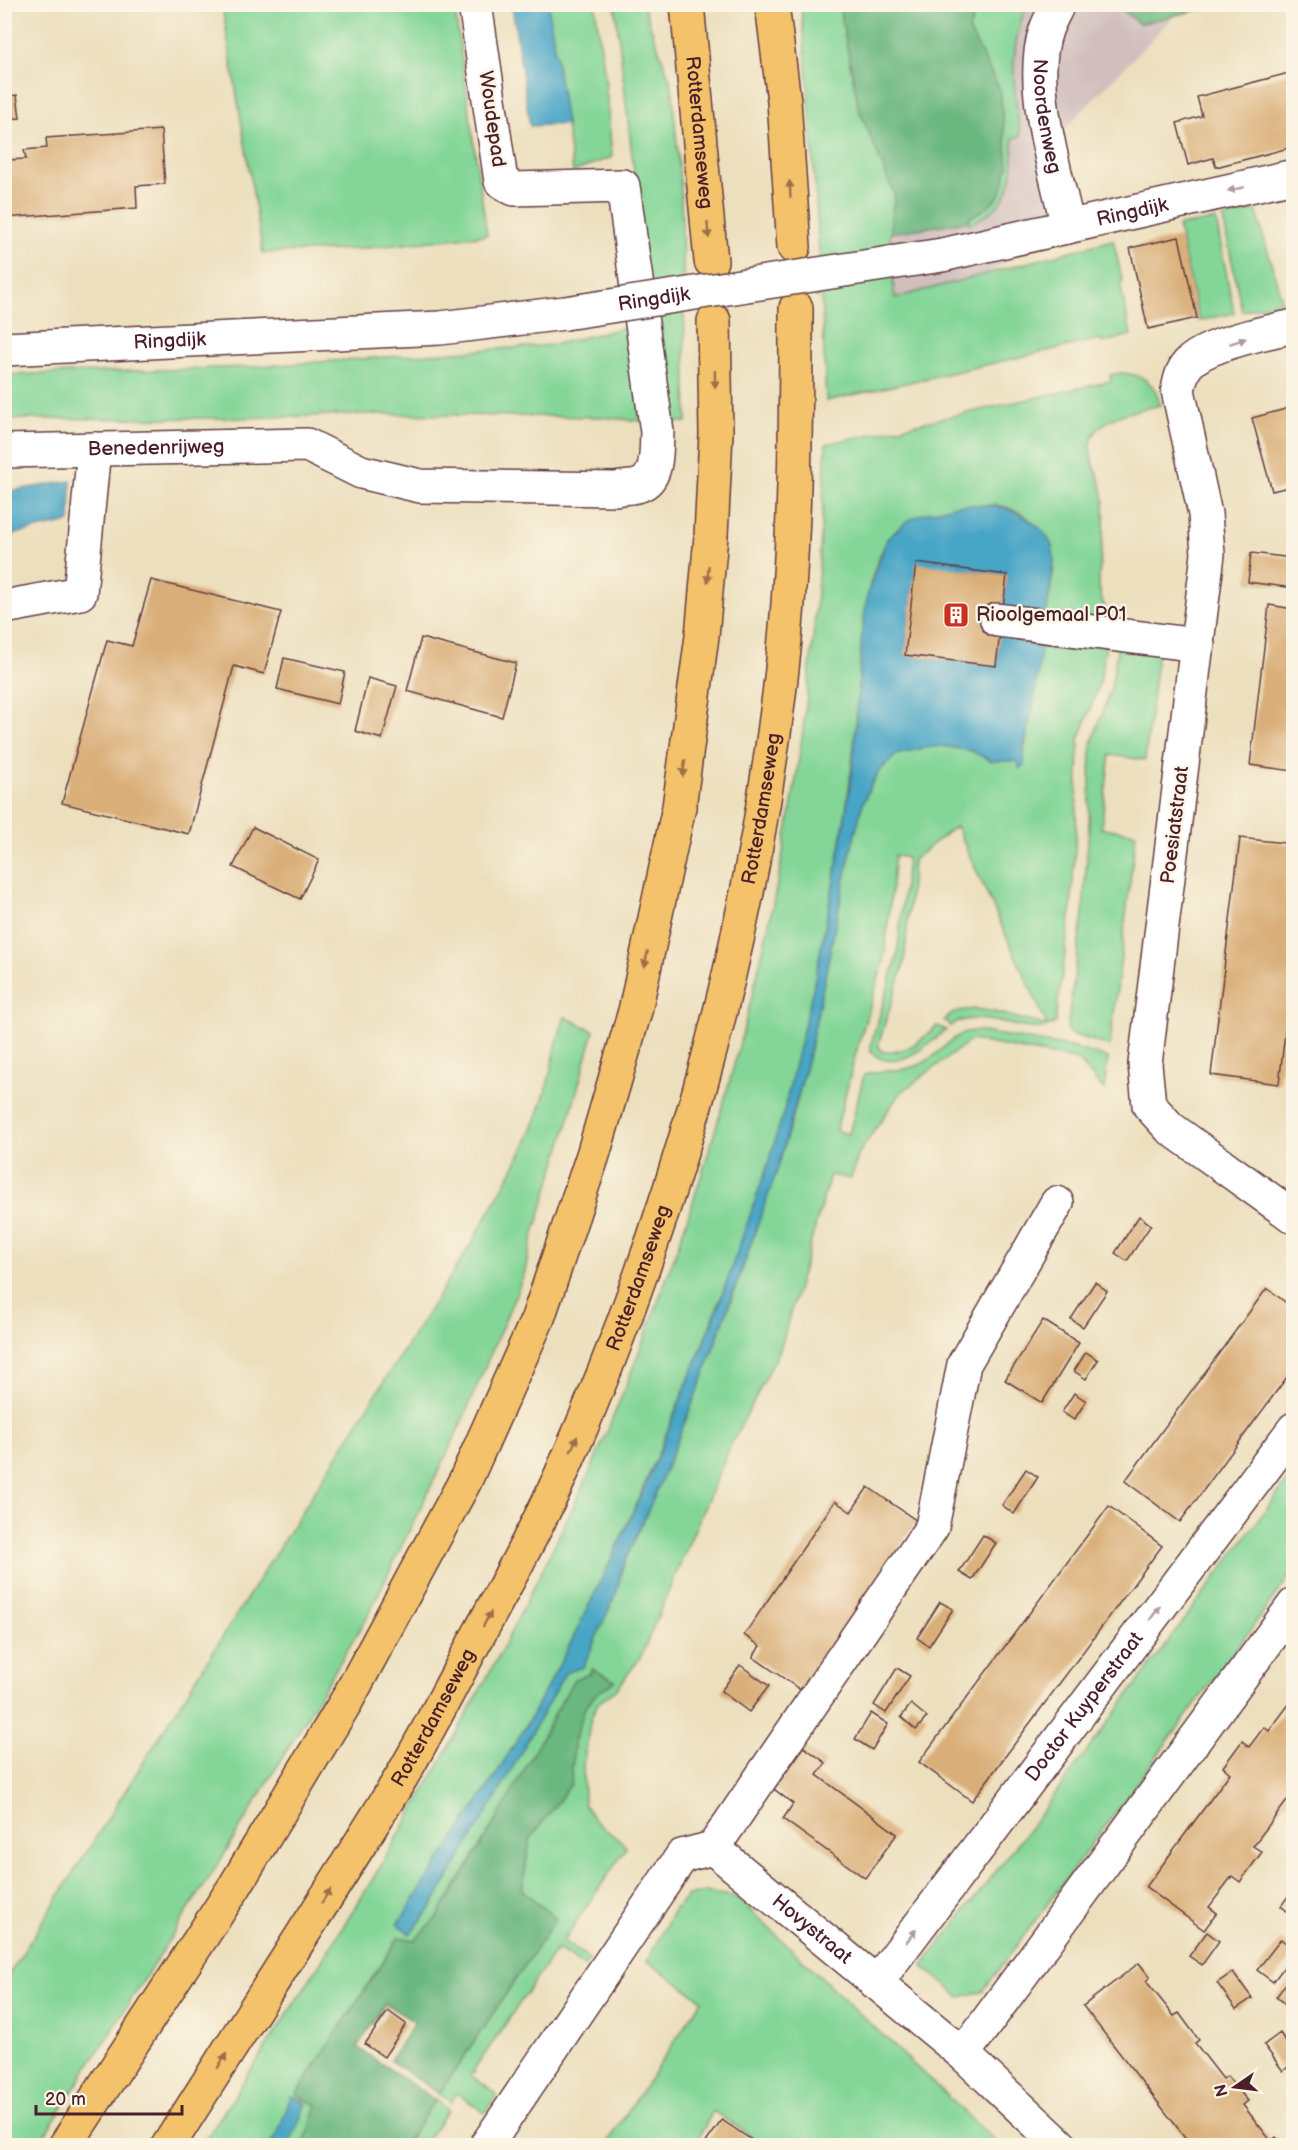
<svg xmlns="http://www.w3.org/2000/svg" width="1298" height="2150" viewBox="0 0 1298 2150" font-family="'Balsamiq Sans',sans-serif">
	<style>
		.industrial { fill: #d1bfbd }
		.green { fill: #84d698; stroke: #677a62; stroke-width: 1.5 }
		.forest { fill: #6bb780; stroke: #5a6b56; stroke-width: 1.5 }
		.water { fill: #47a5c6; stroke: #486278; stroke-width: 1.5; fill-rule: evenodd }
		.building { fill: #d9ae78 }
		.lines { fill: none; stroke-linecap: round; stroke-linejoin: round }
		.minor-casing { stroke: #623c41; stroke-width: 36 }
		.major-casing { stroke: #623c41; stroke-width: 36 }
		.minor { stroke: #fff; stroke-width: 33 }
		.major { stroke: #f3c26a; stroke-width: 33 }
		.minor-bridge-casing { stroke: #623c41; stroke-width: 36; stroke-linecap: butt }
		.minor-bridge { stroke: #fff; stroke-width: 33 }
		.oneway { fill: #9e704a }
		.oneway2 { fill: #ae9aa0 }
		.labels { text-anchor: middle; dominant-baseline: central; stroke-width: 4.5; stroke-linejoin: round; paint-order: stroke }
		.street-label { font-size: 20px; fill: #4a1f2b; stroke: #fcf5e5 }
		.poi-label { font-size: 20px; fill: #4a1f2b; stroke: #fcf5e5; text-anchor: start }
	</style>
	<rect width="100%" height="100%" fill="#fcf5e5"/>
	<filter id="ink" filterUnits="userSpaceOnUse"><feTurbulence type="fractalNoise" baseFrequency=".0167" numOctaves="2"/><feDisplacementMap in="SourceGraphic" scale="12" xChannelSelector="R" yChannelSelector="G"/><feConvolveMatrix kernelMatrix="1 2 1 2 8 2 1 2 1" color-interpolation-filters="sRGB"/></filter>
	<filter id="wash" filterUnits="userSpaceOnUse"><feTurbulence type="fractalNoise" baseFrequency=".008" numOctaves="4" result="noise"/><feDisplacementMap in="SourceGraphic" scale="24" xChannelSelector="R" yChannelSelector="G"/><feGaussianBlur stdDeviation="1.35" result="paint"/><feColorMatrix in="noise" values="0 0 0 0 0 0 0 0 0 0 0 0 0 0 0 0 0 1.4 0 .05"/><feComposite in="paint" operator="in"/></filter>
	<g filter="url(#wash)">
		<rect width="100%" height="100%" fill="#ecdfbd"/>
		<!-- industrial -->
		<polygon class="industrial" points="850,5 1185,5 1050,144 1068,227 877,334"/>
		<!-- green -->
		<g class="green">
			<polygon points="222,5 454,5 487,235 357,249 263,253"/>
			<polygon points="548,5 595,5 605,77 612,157 573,172"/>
			<polygon points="615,5 643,5 672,86 681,192 687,422 670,422 644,261"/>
			<path d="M801 5H839L859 109 895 196 891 217 890 252 895 298 1113 240 1123 283 1120 284 1131 335 1102 343 1100 339 826 401C821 269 813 137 801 5Z"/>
			<path d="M978 5H1027C1008 48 1013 91 1021 136L1013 138C1014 179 1012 207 969 224L968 218 982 211 995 200 1001 192 1008 167 1000 90 969 30Z"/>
			<polygon points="1256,210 1282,301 1242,311 1223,218"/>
			<polygon points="1216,220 1234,313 1199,321 1178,226"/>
			<polygon points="632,326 640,421 600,417 373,414 240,418 5,419 4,375 250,367 552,345"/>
			<path d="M1120 373C1142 374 1156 382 1160 405 1140 410 1109 414 1096 432 1083 450 1096 467 1101 485 1110 518 1099 548 1099 582 1098 596 1107 608 1109 622L1046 615C1048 598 1054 579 1054 563 1052 531 1019 503 988 505 979 506 970 509 962 511 946 514 915 516 903 525 860 554 861 659 857 707 853 774 842 840 829 906 816 975 803 1044 784 1112 756 1210 719 1306 680 1400 635 1511 586 1621 526 1725 487 1793 442 1858 398 1924L410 1934 429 1911 499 1792 565 1673 583 1667 617 1591 622 1568 655 1495 702 1380 744 1265 793 1117 809 1054 850 854 862 806 869 789 879 772 896 755 923 748 943 746 972 751 991 761 1023 760 1042 640 1106 644 1100 682 1079 740 1076 831 1071 911 1055 1023C1033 1042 981 1004 950 1026L944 1020C968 995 1017 1021 1047 1025L956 826 913 860 904 964 878 1045 883 1052C909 1052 918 1043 937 1026L946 1030C927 1046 894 1075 871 1052V1044L897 957 907 858 895 855 884 960 857 1049 836 1131 849 1134 864 1075C881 1068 901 1073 919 1065 942 1056 951 1030 978 1031L1070 1047 1108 1058 1104 1090 1078 1060 971 1040 899 1094 859 1153 851 1179 830 1175 780 1350 730 1447 640 1658 616 1690 598 1703 591 1718 583 1766 584 1804 594 1820 627 1847 567 1935V1938H564L562 1940 590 1959 584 1967 557 1948 555 1950 557 1953H554L474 2070 475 2073H471L470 2075 497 2094 485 2113 457 2093 451 2102 439 2094 556 1919 522 1890 530 1839 571 1784 574 1742 585 1707 597 1693 615 1681 592 1669 498 1817 438 1916 415 1940 399 1937 296 2095 317 2105 309 2131 302 2145H288L296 2129 292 2096 278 2132 270 2145 202 2146C263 2050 328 1955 386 1857 445 1756 502 1654 553 1548 566 1521 580 1493 593 1465 682 1258 750 1043 789 821 811 697 820 570 826 444L1111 381 1110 375Z"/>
			<polygon points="1118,645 1158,650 1145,760 1110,755 1101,828 1136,833 1110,1046 1071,1034 1067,1030 1083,913 1089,826 1091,745 1111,688"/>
			<path d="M565 1017 594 1031 561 1147 532 1240 524 1275 457 1433 366 1619 225 1853 38 2145H5V1981L471 1244C497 1197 528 1149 544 1096 553 1069 554 1043 565 1017Z"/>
			<polygon points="1293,1473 1293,1572 983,1991 960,1997 922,1966 1033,1824"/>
			<polygon points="706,1892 736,1897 999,2145 765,2145 713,2111 695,2145 606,2145 702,2000 647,1961 674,1910 688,1896"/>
			<polygon points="435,2100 446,2108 448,2111 446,2112 423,2145 404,2146"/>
		</g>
		<!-- forest -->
		<g class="forest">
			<polygon points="839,5 978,5 969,30 1000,90 1008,167 1001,193 995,200 982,211 969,218 969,221 891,233 891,217 895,196 859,109"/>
			<polygon points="1117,5 1218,5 1139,24"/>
			<polygon points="593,1669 615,1681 597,1693 585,1707 574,1742 571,1784 530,1839 522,1890 556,1919 439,2094 390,2060 415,2022 385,2004 357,2047 435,2100 404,2145 302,2145 309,2131 317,2105 296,2095 399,1937 415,1940 438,1916 498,1817 574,1679 590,1674"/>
		</g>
		<!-- water -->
		<g class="water">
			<polygon points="512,5 548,5 566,124 530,126"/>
			<polygon points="71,481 70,522 5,536 5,492"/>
			<path d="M957 505C992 505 1007 503 1036 525 1048 535 1054 545 1054 561L1033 706 1024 747V767L1019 768 1018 761H991L972 751 943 746 923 748 896 755 878 772 869 789 862 806 850 854 809 1054 779 1165 702 1380 655 1495 622 1568 617 1591 583 1667 565 1673 499 1792 429 1911 410 1934 398 1924 488 1787 526 1726 563 1658 615 1552 649 1477 714 1318 768 1164 784 1110 815 980 843 832 853 765 862 633 868 591 887 539 906 522 919 515ZM916 564 1007 575 996 666 905 655Z"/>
			<polygon points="291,2096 306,2103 296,2129 288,2145 270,2145 278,2132"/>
		</g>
		<g id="blocks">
			<!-- building -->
			<g class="building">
				<polygon points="8,71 9,96 17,95 20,118 4,119 4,72"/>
				<polygon points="1293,72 1293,147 1216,167 1213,158 1188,165 1177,123 1202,116 1197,97"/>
				<polygon points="161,130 165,184 136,186 137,208 4,218 4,151 7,151 8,160 26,159 24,150 47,148 46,138"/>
				<polygon points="1179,237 1197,318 1148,329 1130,248"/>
				<polygon points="1293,407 1293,486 1272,491 1252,418"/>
				<polygon points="1251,553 1293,558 1293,588 1248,582"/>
				<polygon points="916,563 1007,575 996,666 905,655"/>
				<polygon points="151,580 281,612 264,674 234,666 189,834 62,803 107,640 132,646"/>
				<polygon points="1269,605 1293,609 1293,771 1250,765"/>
				<polygon points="421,638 516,663 502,717 407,691"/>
				<polygon points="284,658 345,672 338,704 277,689"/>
				<polygon points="368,678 397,686 382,739 355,731"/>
				<polygon points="253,827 319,860 300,899 233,867"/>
				<polygon points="1240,838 1293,844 1293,965 1279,1084 1211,1075"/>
				<polygon points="1139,1216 1151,1225 1127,1261 1115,1253"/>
				<polygon points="1095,1282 1107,1291 1083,1327 1071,1319"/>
				<polygon points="1267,1288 1293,1308 1293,1369 1180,1522 1125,1481"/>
				<polygon points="1043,1320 1079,1343 1042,1403 1005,1380"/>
				<polygon points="1086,1352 1098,1360 1086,1379 1074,1371"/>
				<polygon points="1074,1393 1086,1401 1074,1420 1062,1412"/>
				<polygon points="1026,1469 1038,1477 1014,1514 1002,1505"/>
				<polygon points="868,1487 917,1521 802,1691 753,1657 760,1646 744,1635 835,1501 851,1512"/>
				<polygon points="1109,1506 1162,1546 972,1801 919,1762"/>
				<polygon points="983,1535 996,1543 972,1580 959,1572"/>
				<polygon points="940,1602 953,1609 929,1646 917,1638"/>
				<polygon points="740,1665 769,1686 749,1712 721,1691"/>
				<polygon points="897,1668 910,1676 886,1713 874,1705"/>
				<polygon points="1293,1699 1293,1793 1253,1846 1262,1852 1240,1882 1232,1876 1209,1907 1217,1913 1204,1930 1146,1887 1230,1773 1223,1767 1242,1741 1249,1747 1264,1727 1269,1731"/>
				<polygon points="911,1704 927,1717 916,1730 901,1717"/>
				<polygon points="871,1713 888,1724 872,1750 855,1739"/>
				<polygon points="804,1747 826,1763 817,1775 897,1834 865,1878 783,1819 793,1804 774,1789"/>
				<polygon points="1293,1889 1293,1916 1281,1906"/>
				<polygon points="1207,1932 1219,1941 1202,1965 1189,1956"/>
				<polygon points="1281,1939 1293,1949 1293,1955 1273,1982 1257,1970"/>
				<polygon points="1139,1963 1150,1977 1146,1981 1174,2016 1179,2013 1199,2040 1195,2043 1223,2079 1227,2076 1248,2101 1243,2105 1271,2141 1276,2137 1283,2145 1191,2145 1083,2006"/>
				<polygon points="1233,1972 1252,1998 1236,2009 1217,1983"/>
				<polygon points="1293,1974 1293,2008 1292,2010 1276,1997"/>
				<polygon points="388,2011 406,2024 384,2057 365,2044"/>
				<polygon points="1280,2033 1293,2052 1293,2063 1283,2071 1264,2045"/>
				<polygon points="722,2120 759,2145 704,2145"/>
			</g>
		</g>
	</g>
	<g filter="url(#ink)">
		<use href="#blocks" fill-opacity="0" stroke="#623c41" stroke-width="1.5"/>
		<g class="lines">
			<defs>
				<g id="minor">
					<path id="s1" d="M1058 4C1054 13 1049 21 1046 30 1027 84 1056 172 1068 227"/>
					<path id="s2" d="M942 255 1294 176"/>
					<path d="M1294 326C1268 332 1205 344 1188 364 1182 371 1180 380 1178 390L1205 514 1208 554 1145 1064 1149 1105 1170 1128 1294 1217"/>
					<path id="s3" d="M4 349 440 328 565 313"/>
					<path id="s4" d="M4 451 307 445 361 472 420 486 616 489C623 487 633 488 640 485 659 478 656 448 657 432L623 186 514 189 501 181 475 4"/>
					<polyline points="4,607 80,593 94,449"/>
					<polyline points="997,620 1198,645"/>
					<polyline points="713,1848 932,1527 964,1364 1057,1203"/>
					<path id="s5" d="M876 1983 1294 1429"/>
					<polyline points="963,2054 1294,1605"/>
					<path id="s6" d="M486 2146 682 1856 713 1848 963 2054 1061 2146"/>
				</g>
				<g id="major">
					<path id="s7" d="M687 4 711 261"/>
					<polyline points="772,4 784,101 794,247"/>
					<polyline points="65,2146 235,1886 347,1700 465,1481 538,1318 593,1155 635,1011 679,807 702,636 711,536 716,434 714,321"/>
					<path id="s8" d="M168 2146C246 2022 326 1900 402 1776 427 1733 450 1688 473 1645 503 1590 534 1534 560 1477 670 1229 746 964 779 695 795 566 796 437 796 308"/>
				</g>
			</defs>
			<!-- minor casing -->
			<use href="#minor" class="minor-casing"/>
			<!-- major casing -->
			<use href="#major" class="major-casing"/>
			<!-- minor -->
			<use href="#minor" class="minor"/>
			<!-- major -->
			<use href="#major" class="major"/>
			<defs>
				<g id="minor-bridge">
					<path id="s9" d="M565 313 942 255"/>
				</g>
			</defs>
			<!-- minor-bridge casing -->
			<use href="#minor-bridge" class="minor-bridge-casing"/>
			<!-- minor-bridge -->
			<use href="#minor-bridge" class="minor-bridge"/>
		</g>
		<!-- one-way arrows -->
		<defs><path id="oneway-solid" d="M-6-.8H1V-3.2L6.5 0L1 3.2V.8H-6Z" transform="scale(1.5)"/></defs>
		<g class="oneway">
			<use href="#oneway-solid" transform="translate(790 189) rotate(-94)"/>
			<use href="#oneway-solid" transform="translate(708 230) rotate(85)"/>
			<use href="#oneway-solid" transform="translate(715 379) rotate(89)"/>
			<use href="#oneway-solid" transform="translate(708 574) rotate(95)"/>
			<use href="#oneway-solid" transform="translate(684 768) rotate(97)"/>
			<use href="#oneway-solid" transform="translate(646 959) rotate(102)"/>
			<use href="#oneway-solid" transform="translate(574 1444) rotate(-67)"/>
			<use href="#oneway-solid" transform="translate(487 1619) rotate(-62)"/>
			<use href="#oneway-solid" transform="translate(326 1896) rotate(-58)"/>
			<use href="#oneway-solid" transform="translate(222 2061) rotate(-58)"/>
		</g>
		<g class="oneway2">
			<use href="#oneway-solid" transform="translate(1236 189) rotate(168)"/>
			<use href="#oneway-solid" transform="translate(1238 341) rotate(-18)"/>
			<use href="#oneway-solid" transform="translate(1155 1613) rotate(-53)"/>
			<use href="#oneway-solid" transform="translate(911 1936) rotate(-53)"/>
		</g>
	</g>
	<!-- icons -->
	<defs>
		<symbol id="building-square" viewBox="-11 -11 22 22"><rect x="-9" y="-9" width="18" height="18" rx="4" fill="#c8321e" stroke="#fcf5e5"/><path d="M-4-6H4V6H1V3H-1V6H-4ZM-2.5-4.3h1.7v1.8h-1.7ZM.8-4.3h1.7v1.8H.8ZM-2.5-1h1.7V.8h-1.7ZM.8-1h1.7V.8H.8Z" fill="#fff"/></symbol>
	</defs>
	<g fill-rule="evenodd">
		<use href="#building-square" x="941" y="600" width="30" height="30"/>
	</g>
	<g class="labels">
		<!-- street labels -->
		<g class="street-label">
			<text stroke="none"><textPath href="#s1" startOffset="116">Noordenweg</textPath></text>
			<text transform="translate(492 119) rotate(82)">Woudepad</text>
			<text stroke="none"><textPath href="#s7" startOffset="129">Rotterdamseweg</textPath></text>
			<text stroke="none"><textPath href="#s2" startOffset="195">Ringdijk</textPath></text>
			<text stroke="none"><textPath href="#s9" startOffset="90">Ringdijk</textPath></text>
			<text stroke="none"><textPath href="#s3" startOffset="166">Ringdijk</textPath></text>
			<text stroke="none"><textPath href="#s4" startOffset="152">Benedenrijweg</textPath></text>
			<text stroke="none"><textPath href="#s8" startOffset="1476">Rotterdamseweg</textPath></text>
			<text transform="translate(1175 825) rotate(-83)">Poesiatstraat</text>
			<text stroke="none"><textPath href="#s8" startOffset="990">Rotterdamseweg</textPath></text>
			<text stroke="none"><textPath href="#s5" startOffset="346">Doctor Kuyperstraat</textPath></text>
			<text stroke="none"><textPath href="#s8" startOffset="504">Rotterdamseweg</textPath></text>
			<text stroke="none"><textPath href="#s6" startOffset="510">Hovystraat</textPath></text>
		</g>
		<!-- poi labels -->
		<g class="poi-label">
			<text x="976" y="615">Rioolgemaal P01</text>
		</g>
	</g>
	<!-- margin -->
	<rect width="1298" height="2150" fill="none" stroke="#fcf5e5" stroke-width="24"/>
	<!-- north arrow -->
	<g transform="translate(1235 2087) rotate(256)" stroke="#fcf5e5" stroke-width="4.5" paint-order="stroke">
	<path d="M0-4.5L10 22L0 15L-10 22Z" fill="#4a1f2b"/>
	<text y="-9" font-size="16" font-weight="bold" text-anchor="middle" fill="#4a1f2b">N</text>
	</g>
	<!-- scale -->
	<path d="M36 2105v9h146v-9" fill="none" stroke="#4a1f2b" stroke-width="3"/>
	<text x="45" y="2105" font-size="18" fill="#4a1f2b" stroke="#fcf5e5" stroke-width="4.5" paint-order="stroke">20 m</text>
</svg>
